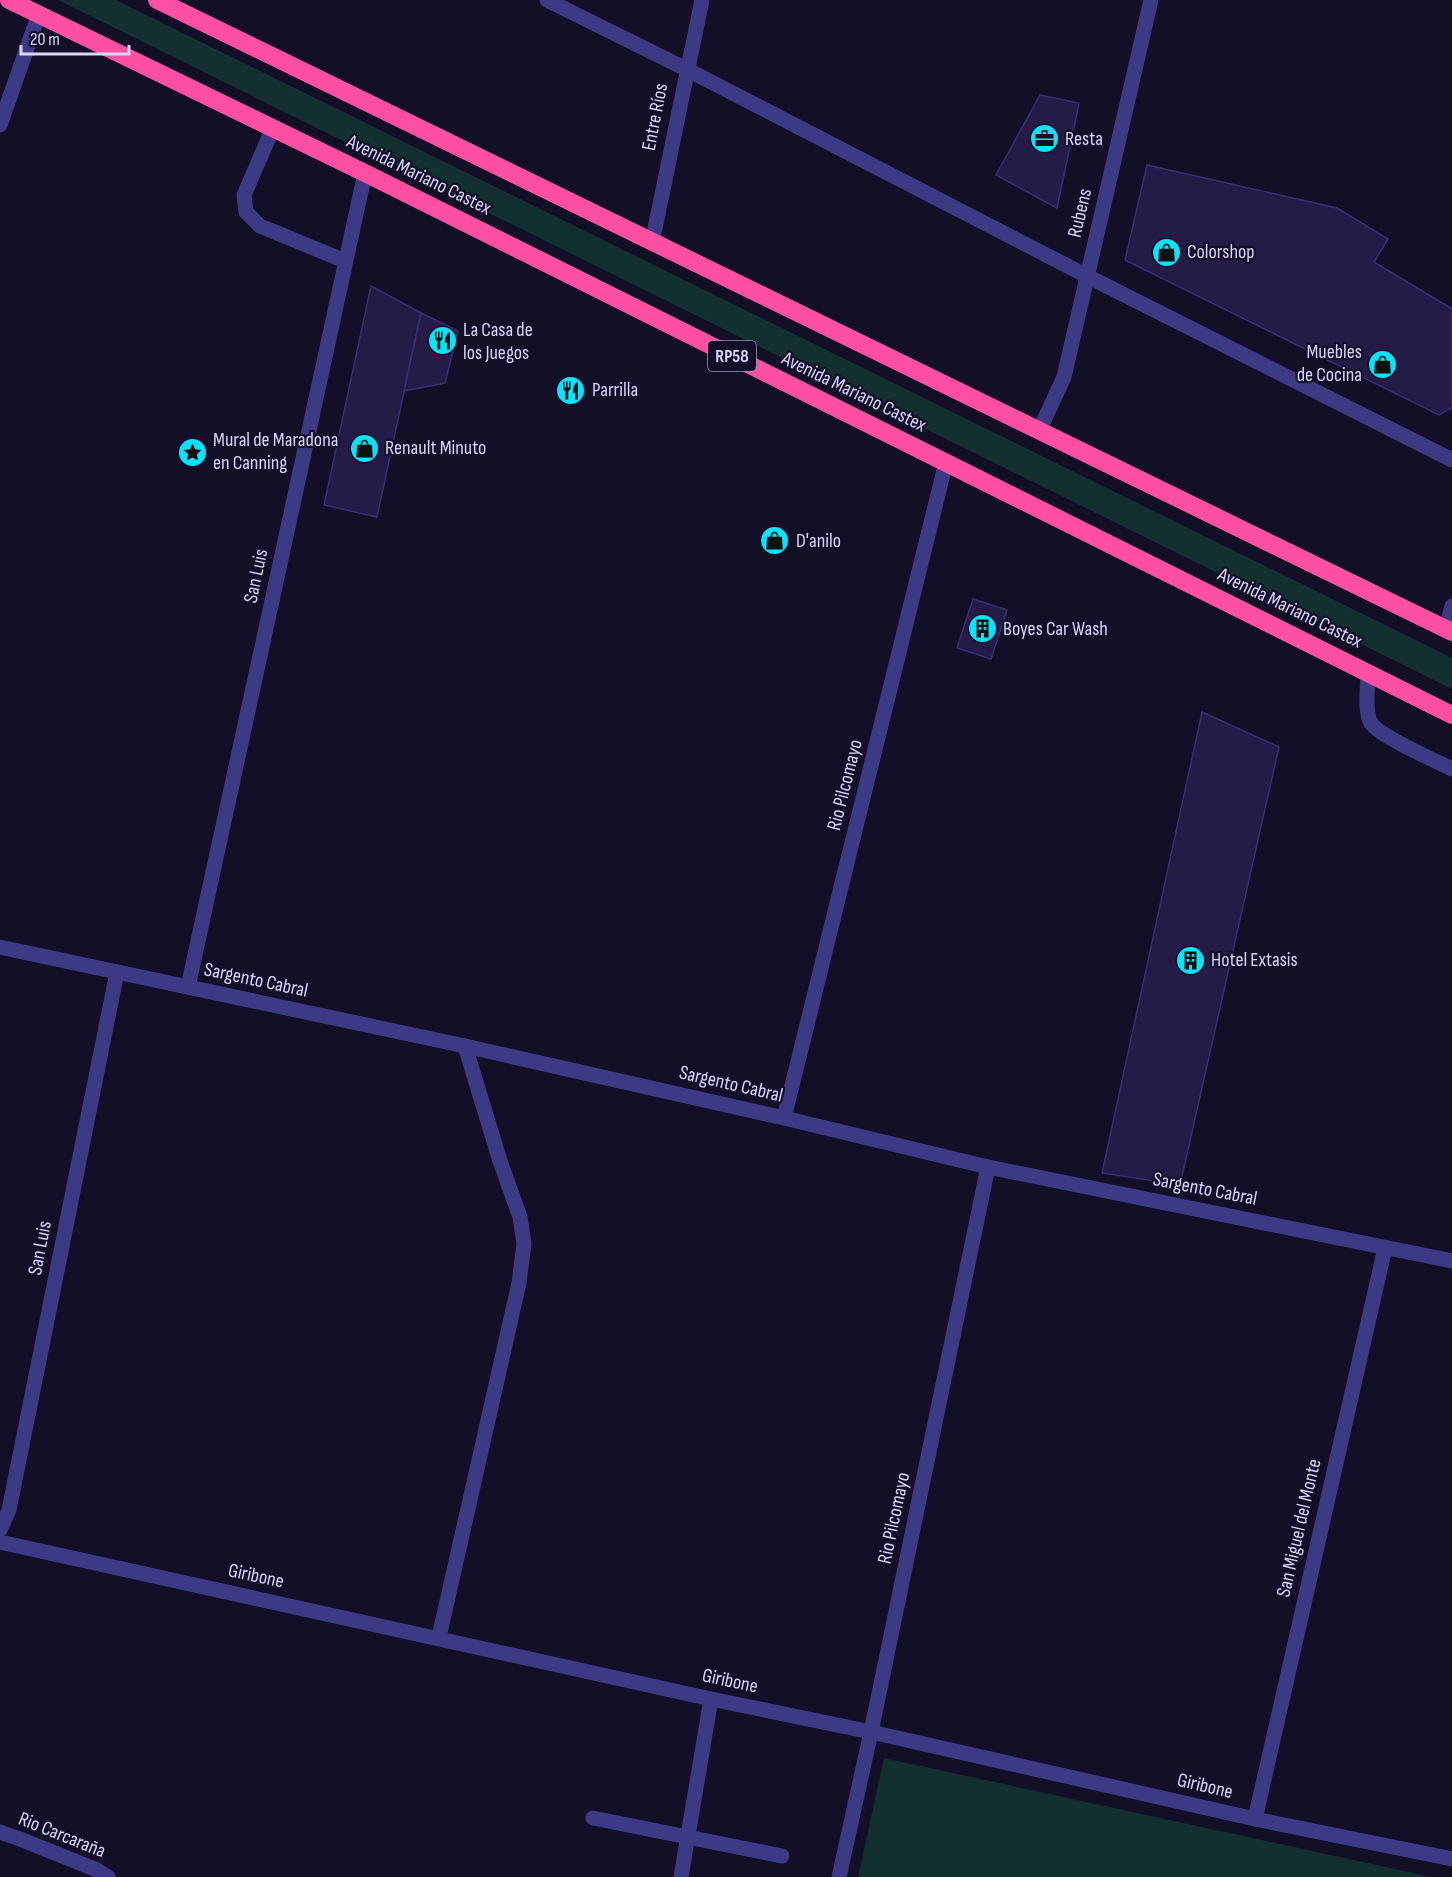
<svg xmlns="http://www.w3.org/2000/svg" width="1452" height="1877" viewBox="0 0 1452 1877" font-family="'Sofia Sans Condensed',sans-serif">
	<style>
		.green { fill: #12302f }
		.building { fill: #241b47; stroke: #3b2d73; stroke-width: 1.5 }
		.lines { fill: none; stroke-linecap: round; stroke-linejoin: round }
		.lane { stroke: #3d3a85; stroke-width: 15 }
		.street { stroke: #3d3a85; stroke-width: 15 }
		.highway { stroke: #ff4fa3; stroke-width: 18 }
		.labels { text-anchor: middle; dominant-baseline: central; stroke-width: 4.5; stroke-linejoin: round; paint-order: stroke }
		.shield { fill: #130f26; stroke: #9e99be; stroke-width: 1.5 }
		.shield-label { font-size: 18px; font-weight: bold; fill: #d9d4ff }
		.street-label { font-size: 20px; fill: #d9d4ff; stroke: #130f26 }
		.poi-label { font-size: 20px; fill: #d9d4ff; stroke: #130f26; text-anchor: start }
	</style>
	<rect width="100%" height="100%" fill="#130f26"/>
	<!-- green -->
	<g class="green">
		<polygon points="58,0 116,0 1452,658 1452,689"/>
		<polygon points="884,1758 1432,1877 858,1877"/>
	</g>
	<!-- building -->
	<g class="building">
		<polygon points="1040,95 1079,103 1057,208 996,175"/>
		<polygon points="1147,165 1337,208 1388,239 1374,262 1452,309 1452,408 1439,415 1125,260"/>
		<polygon points="371,286 421,313 377,517 324,505"/>
		<polygon points="421,313 458,331 445,383 404,391"/>
		<polygon points="973,599 1007,610 991,659 957,648"/>
		<polygon points="1202,712 1279,747 1180,1185 1102,1173"/>
	</g>
	<g class="lines">
		<!-- lane -->
		<g class="lane">
			<polyline points="547,0 686,69 1087,276 1452,460"/>
			<polyline points="0,125 39,14"/>
			<polyline points="273,128 244,195 246,212 260,226 345,261"/>
			<path d="M1368 672C1368 685 1364 712 1371 723 1379 736 1436 761 1452 769"/>
		</g>
		<!-- street -->
		<g class="street">
			<polyline points="652,243 702,0"/>
			<polyline points="1039,431 1064,377 1151,0"/>
			<polyline points="1446,629 1452,606"/>
			<polyline points="0,947 465,1046 784,1118 988,1167 1452,1261"/>
			<polyline points="188,987 365,173"/>
			<polyline points="784,1118 946,462"/>
			<polyline points="0,1530 9,1510 117,972"/>
			<polyline points="0,1542 711,1699 871,1732 1255,1819 1452,1859"/>
			<polyline points="439,1637 519,1283 524,1244 520,1217 500,1161 465,1046"/>
			<polyline points="593,1818 782,1856"/>
			<polyline points="1255,1819 1385,1248"/>
			<polyline points="0,1832 20,1839 97,1870 108,1877"/>
			<polyline points="681,1877 711,1699"/>
			<polyline points="839,1877 871,1732 988,1167"/>
		</g>
		<!-- highway -->
		<g class="highway">
			<polyline points="9,0 365,173 1452,715"/>
			<polyline points="157,0 1452,632"/>
		</g>
	</g>
	<!-- icons -->
	<defs>
		<symbol id="office-disc" viewBox="-11 -11 22 22"><circle r="9.5" fill="#00e5ff" stroke="#130f26"/><path d="M-6-3h4V-5.5h4V-3h4V5H-6ZM-1-4.5V-3h2v-1.5ZM-6 0V1H6V0Z" fill="#111"/></symbol>
		<symbol id="shop-disc" viewBox="-11 -11 22 22"><circle r="9.5" fill="#00e5ff" stroke="#130f26"/><path d="M-5-2.5h2.3a2.7 3.5 0 0 1 5.4 0H5L5.5 6h-11ZM-1.5-2.5h3a1.5 2.3 0 0 0-3 0Z" fill="#111"/></symbol>
		<symbol id="restaurant-disc" viewBox="-11 -11 22 22"><circle r="9.5" fill="#00e5ff" stroke="#130f26"/><path d="M-5-6h1v4h1v-4h1v4h1v-4h1v5L-1.5 .5V6h-2V.5L-5-1ZM5-6V6H3V1.5H1.5Q1.5-4 5-6Z" fill="#111"/></symbol>
		<symbol id="sight-disc" viewBox="-11 -11 22 22"><circle r="9.5" fill="#00e5ff" stroke="#130f26"/><path d="M0-6L1.8-2.2L6-1.7L2.9 1.2L3.7 5.4L0 3.3L-3.7 5.4L-2.9 1.2L-6-1.7L-1.8-2.2Z" fill="#111"/></symbol>
		<symbol id="building-disc" viewBox="-11 -11 22 22"><circle r="9.5" fill="#00e5ff" stroke="#130f26"/><path d="M-4-6H4V6H1V3H-1V6H-4ZM-2.5-4.3h1.7v1.8h-1.7ZM.8-4.3h1.7v1.8H.8ZM-2.5-1h1.7V.8h-1.7ZM.8-1h1.7V.8H.8Z" fill="#111"/></symbol>
	</defs>
	<g fill-rule="evenodd">
		<use href="#office-disc" x="1028" y="122" width="33" height="33"/>
		<use href="#shop-disc" x="1150" y="236" width="33" height="33"/>
		<use href="#restaurant-disc" x="426" y="324" width="33" height="33"/>
		<use href="#shop-disc" x="1366" y="348" width="33" height="33"/>
		<use href="#restaurant-disc" x="554" y="374" width="33" height="33"/>
		<use href="#shop-disc" x="348" y="432" width="33" height="33"/>
		<use href="#sight-disc" x="176" y="436" width="33" height="33"/>
		<use href="#shop-disc" x="758" y="524" width="33" height="33"/>
		<use href="#building-disc" x="966" y="612" width="33" height="33"/>
		<use href="#building-disc" x="1174" y="944" width="33" height="33"/>
	</g>
	<g class="labels">
		<!-- shield labels -->
		<rect class="shield" x="708" y="341" width="48" height="30" rx="4.5"/>
		<g class="shield-label">
			<text x="732" y="356">RP58</text>
		</g>
		<!-- street labels -->
		<g class="street-label">
			<text transform="translate(655 117) rotate(-79)">Entre Ríos</text>
			<text transform="translate(419 175) rotate(26)">Avenida Mariano Castex</text>
			<text transform="translate(1080 213) rotate(-77)">Rubens</text>
			<text transform="translate(854 392) rotate(26)">Avenida Mariano Castex</text>
			<text transform="translate(256 576) rotate(-78)">San Luis</text>
			<text transform="translate(1290 608) rotate(26)">Avenida Mariano Castex</text>
			<text transform="translate(845 785) rotate(-76)">Rio Pilcomayo</text>
			<text transform="translate(256 980) rotate(12)">Sargento Cabral</text>
			<text transform="translate(731 1084) rotate(13)">Sargento Cabral</text>
			<text transform="translate(1205 1189) rotate(11)">Sargento Cabral</text>
			<text transform="translate(40 1248) rotate(-79)">San Luis</text>
			<text transform="translate(894 1518) rotate(-78)">Rio Pilcomayo</text>
			<text transform="translate(1299 1528) rotate(-77)">San Miguel del Monte</text>
			<text transform="translate(256 1576) rotate(12)">Giribone</text>
			<text transform="translate(730 1681) rotate(12)">Giribone</text>
			<text transform="translate(1205 1786) rotate(13)">Giribone</text>
			<text transform="translate(62 1835) rotate(22)">Rio Carcaraña</text>
		</g>
		<!-- poi labels -->
		<g class="poi-label">
			<text x="1065" y="139">Resta</text>
			<text x="1187" y="252">Colorshop</text>
			<text x="463" y="330">La Casa de<tspan x="463" dy="23">los Juegos</tspan></text>
			<text x="1362" y="352" text-anchor="end">Muebles<tspan x="1362" dy="23">de Cocina</tspan></text>
			<text x="592" y="390">Parrilla</text>
			<text x="213" y="440">Mural de Maradona<tspan x="213" dy="23">en Canning</tspan></text>
			<text x="385" y="448">Renault Minuto</text>
			<text x="796" y="541">D'anilo</text>
			<text x="1003" y="629">Boyes Car Wash</text>
			<text x="1211" y="960">Hotel Extasis</text>
		</g>
	</g>
	<!-- scale -->
	<path d="M21 45v9h108v-9" fill="none" stroke="#d9d4ff" stroke-width="3"/>
	<text x="30" y="45" font-size="18" fill="#d9d4ff" stroke="#130f26" stroke-width="4.5" paint-order="stroke">20 m</text>
</svg>
